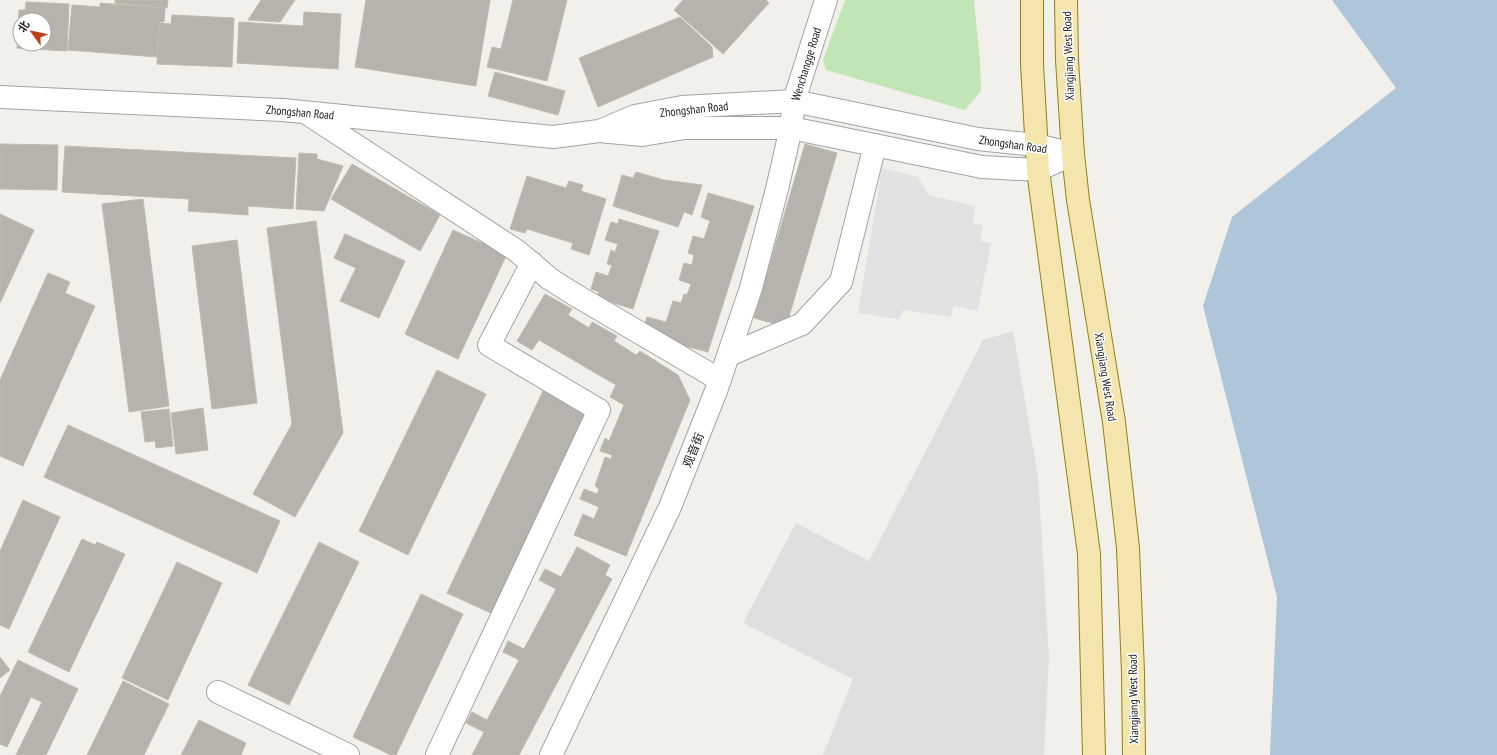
<svg xmlns="http://www.w3.org/2000/svg" width="1497" height="755" viewBox="0 0 1497 755" font-family="'PT Sans Narrow','Noto Sans SC',sans-serif">
	<style>
		.residential { fill: #e0dfdf }
		.grass { fill: #c2e5b6 }
		.parking { fill: #e2e2e2 }
		.water { fill: #afc6da }
		.building { fill: #b6b3ac; stroke: #c1bbad; fill-rule: evenodd }
		.lines { fill: none; stroke-linecap: round; stroke-linejoin: round }
		.minor-casing { stroke: #a3a3a3; stroke-width: 24 }
		.major-casing { stroke: #908310; stroke-width: 24 }
		.minor { stroke: #fff; stroke-width: 22 }
		.major { stroke: #f3e5ad; stroke-width: 22 }
		.labels { text-anchor: middle; dominant-baseline: central; stroke-width: 3; stroke-linejoin: round; paint-order: stroke }
		.street-label { font-size: 12px; fill: #222; stroke: #fff }
	</style>
	<rect width="100%" height="100%" fill="#f1f0ea"/>
	<!-- residential -->
	<polygon class="residential" points="1013,331 1038,476 1049,657 1044,755 823,755 853,679 743,623 796,523 869,561 983,340"/>
	<!-- grass -->
	<polygon class="grass" points="845,0 974,0 980,62 981,91 965,110 826,70 823,60"/>
	<!-- parking -->
	<polygon class="parking" points="882,168 918,177 929,195 975,206 973,224 983,225 980,241 991,243 978,311 953,306 951,317 903,310 899,319 858,313"/>
	<!-- water -->
	<polygon class="water" points="1332,0 1497,0 1497,755 1270,755 1277,597 1203,306 1232,217 1396,88"/>
	<!-- building -->
	<g class="building">
		<polygon points="115,0 168,0 167,8 115,3"/>
		<polygon points="261,0 295,0 280,22 248,20"/>
		<polygon points="366,0 490,0 476,86 355,67"/>
		<polygon points="513,0 567,0 547,81 487,67 492,47 501,49"/>
		<polygon points="683,0 766,0 769,3 723,54 674,10"/>
		<path d="M26 2 69 4 67 51 17 48 19 10H25ZM20 20H44V44H20Z"/>
		<polygon points="100,3 165,8 164,22 159,22 157,57 68,50 72,5 100,7"/>
		<polygon points="304,12 341,14 338,69 237,63 239,22 303,26"/>
		<polygon points="172,15 234,18 232,67 157,64 159,23 171,24"/>
		<polygon points="680,17 712,47 713,57 598,107 579,58"/>
		<polygon points="495,72 565,91 558,115 488,96"/>
		<polygon points="0,144 58,145 57,190 0,189"/>
		<polygon points="805,144 837,153 786,327 754,318"/>
		<polygon points="65,146 296,158 293,209 248,206 248,215 188,211 189,199 62,192"/>
		<polygon points="299,153 317,154 317,159 343,166 324,211 296,209"/>
		<polygon points="352,164 440,215 420,251 331,199"/>
		<polygon points="636,172 664,180 702,185 692,215 684,212 678,227 613,206 622,175 633,178"/>
		<polygon points="527,176 566,188 569,181 583,185 581,191 606,199 589,255 571,249 573,243 527,229 525,233 510,229"/>
		<polygon points="708,193 754,206 708,352 661,340 643,330 647,317 666,322 673,301 681,303 684,294 687,295 691,284 679,280 684,263 692,265 694,255 688,253 693,236 704,239 710,221 701,217"/>
		<polygon points="143,199 169,406 129,412 102,204"/>
		<polygon points="0,214 34,230 0,303"/>
		<polygon points="619,219 659,231 633,309 597,298 599,292 591,289 596,272 608,276 612,265 607,264 611,250 615,252 618,244 605,240 611,222 618,224"/>
		<polygon points="316,221 343,433 295,517 253,494 292,424 267,228"/>
		<polygon points="453,230 507,254 458,359 405,334"/>
		<polygon points="345,234 405,261 379,318 340,301 356,268 334,258"/>
		<polygon points="237,240 257,403 212,409 192,246"/>
		<polygon points="48,273 70,282 65,293 95,306 23,466 0,456 0,380"/>
		<polygon points="545,294 572,309 568,315 589,328 592,322 617,336 614,341 636,355 640,351 678,375 690,400 626,556 574,535 583,514 594,519 599,507 580,499 584,489 597,494 599,489 595,486 605,457 611,459 612,455 600,451 605,438 609,441 624,405 610,397 616,385 539,340 532,350 517,341"/>
		<polygon points="437,370 486,394 408,555 359,531"/>
		<polygon points="543,391 588,412 493,614 447,593"/>
		<polygon points="203,408 208,450 176,454 171,413"/>
		<polygon points="169,409 173,446 156,448 155,441 145,442 141,412"/>
		<polygon points="68,425 280,521 257,573 44,477"/>
		<polygon points="23,500 60,517 9,629 0,625 0,551"/>
		<polygon points="82,539 95,545 97,542 125,554 69,672 28,652"/>
		<polygon points="319,542 359,562 289,705 248,685"/>
		<polygon points="577,547 610,565 605,575 612,579 519,755 472,755 484,732 466,723 472,712 487,720 519,660 503,652 508,641 524,649 556,589 539,580 545,569 561,577"/>
		<polygon points="177,562 222,583 168,700 122,678"/>
		<polygon points="421,594 463,614 396,755 391,755 353,737"/>
		<polygon points="0,657 10,670 0,678"/>
		<polygon points="18,660 78,689 46,755 16,755 42,702 31,697 7,747 0,744 0,696"/>
		<polygon points="123,681 169,704 144,755 87,755"/>
		<polygon points="199,720 246,743 241,755 181,755"/>
	</g>
	<g class="lines">
		<defs>
			<g id="minor">
				<polyline points="0,97 283,110 553,137 599,131 642,135 685,128 791,128 982,167 1038,170 1073,154"/>
				<polyline points="308,114 517,251 550,279 572,293 720,380"/>
				<polyline points="602,130 635,116 682,107 794,101 978,139 1036,145 1073,154"/>
				<polyline points="729,355 802,324 841,282 875,145"/>
				<polyline points="218,692 348,755"/>
				<polyline points="437,755 599,410 489,345 532,263"/>
				<polyline points="551,755 670,507 716,391 751,288 777,189 791,128 794,101 826,0"/>
			</g>
			<g id="major">
				<polyline points="1032,0 1032,64 1038,170 1089,554 1094,755"/>
				<polyline points="1066,0 1067,60 1073,154 1078,200 1114,422 1128,548 1133,672 1134,755"/>
			</g>
		</defs>
		<!-- minor casing -->
		<use href="#minor" class="minor-casing"/>
		<!-- major casing -->
		<use href="#major" class="major-casing"/>
		<!-- minor -->
		<use href="#minor" class="minor"/>
		<!-- major -->
		<use href="#major" class="major"/>
	</g>
	<g class="labels">
		<!-- street labels -->
		<g class="street-label">
			<text transform="translate(1068 56) rotate(-92)">Xiangjiang West Road</text>
			<text transform="translate(806 64) rotate(-73)">Wenchangge Road</text>
			<text transform="translate(694 109) rotate(-6)">Zhongshan Road</text>
			<text transform="translate(300 112) rotate(5)">Zhongshan Road</text>
			<text transform="translate(1013 144) rotate(8)">Zhongshan Road</text>
			<text transform="translate(1106 377) rotate(81)">Xiangjiang West Road</text>
			<text transform="translate(693 450) rotate(-68)">观音街</text>
			<text transform="translate(1133 699) rotate(-91)">Xiangjiang West Road</text>
		</g>
	</g>
	<!-- north arrow -->
	<g transform="translate(32 32) rotate(303)"><circle r="19" fill="#ffffff" stroke="#a7a7a7"/>
	<path d="M0-3L7 15L0 10L-7 15Z" fill="#bf3c15"/>
	<text y="-6" font-size="11" font-weight="bold" text-anchor="middle" fill="#222222">北</text>
	</g>
</svg>
